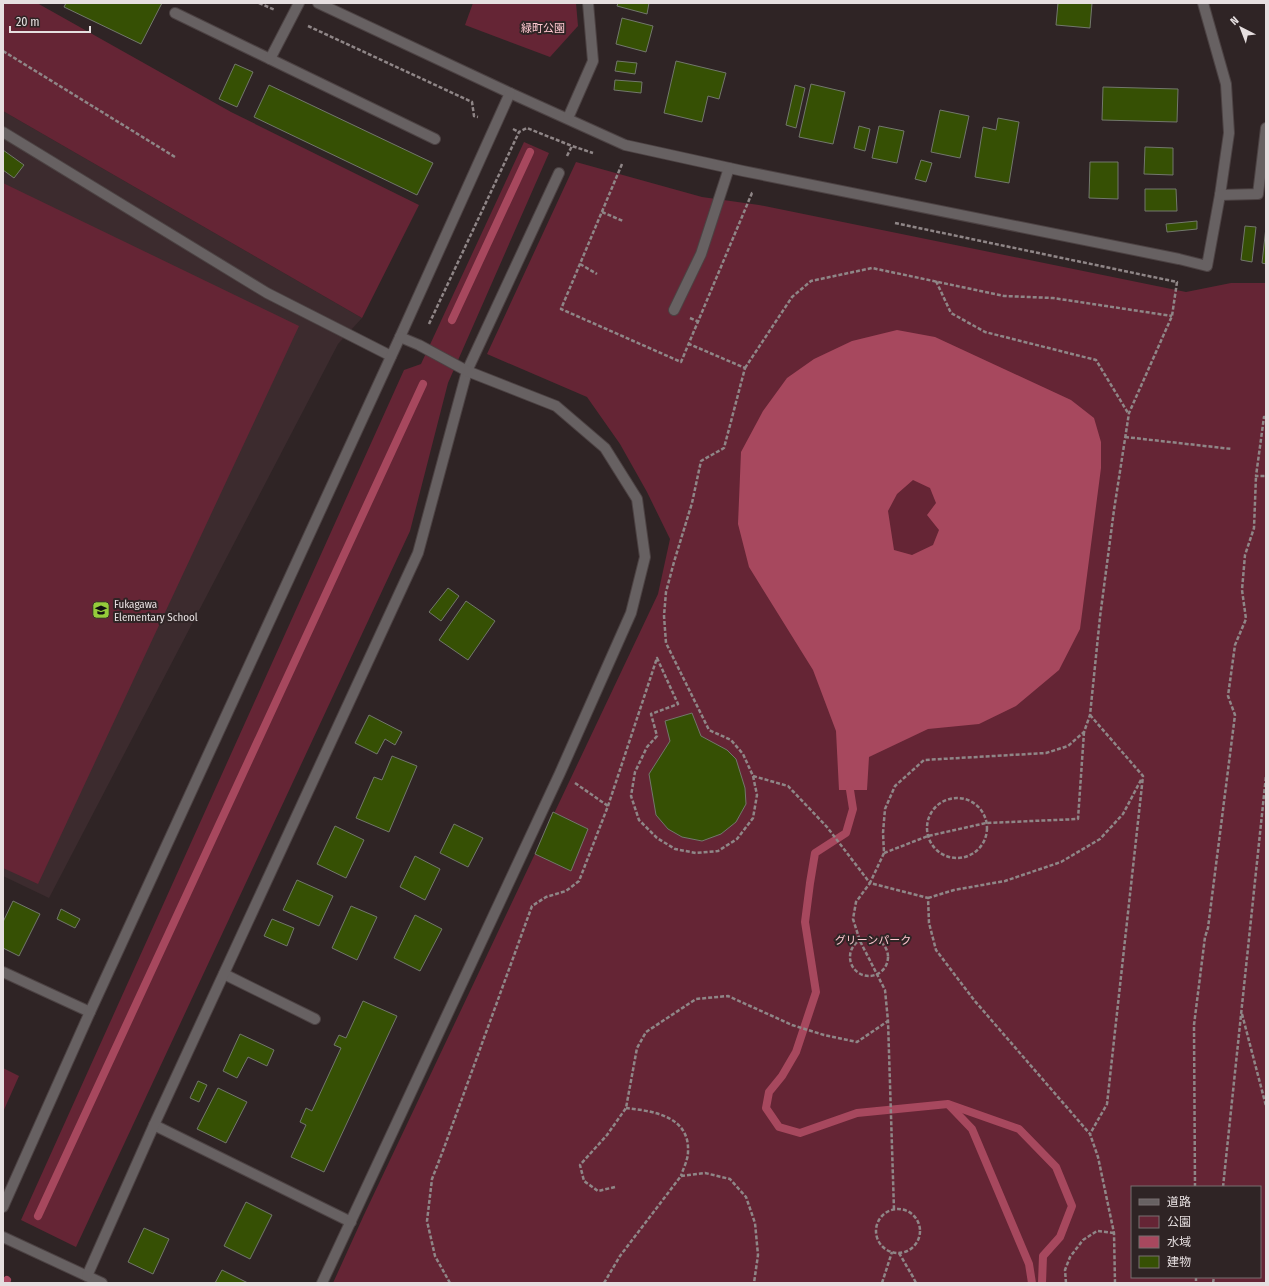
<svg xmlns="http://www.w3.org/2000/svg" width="1269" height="1286" viewBox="0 0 1269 1286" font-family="'Fira Sans Condensed','Noto Sans JP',sans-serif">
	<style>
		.built { fill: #3c2b2e }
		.green { fill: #652535; fill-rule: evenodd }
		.water { fill: #a7485e; fill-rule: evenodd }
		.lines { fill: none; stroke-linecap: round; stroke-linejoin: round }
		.stream { stroke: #a7485e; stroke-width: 8 }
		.building { fill: #365004; stroke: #72776c }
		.minor-casing { stroke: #4c4243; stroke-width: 12 }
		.path { stroke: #8f8687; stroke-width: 2.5; stroke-dasharray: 4 2; stroke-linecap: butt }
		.minor { stroke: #676162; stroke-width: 10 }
		.labels { text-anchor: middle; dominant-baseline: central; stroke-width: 4; stroke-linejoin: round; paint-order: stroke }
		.park-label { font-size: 11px; fill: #ffc9d1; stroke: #2f2425 }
		.poi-label { font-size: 11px; fill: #e6dfe0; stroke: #2f2425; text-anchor: start }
	</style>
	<rect width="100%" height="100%" fill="#2f2425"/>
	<!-- built -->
	<polygon class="built" points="3,111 362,318 338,344 49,898 3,876"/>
	<!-- green -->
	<g class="green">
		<polygon points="3,3 37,3 231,112 419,205 362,318 3,111"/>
		<polygon points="473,3 576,3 578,26 550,57 465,25"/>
		<polygon points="524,142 549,153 448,383 410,531 76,1247 21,1220 404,370 421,364"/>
		<path d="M576 162 702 197 759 205 1186 292 1231 283H1266V1283H333L363 1217 658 594 670 539 647 492 620 444 587 397 487 354ZM1132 1187H1260V1277H1132Z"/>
		<polygon points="3,183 299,326 38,884 3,868"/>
		<polygon points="3,1068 19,1076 3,1112"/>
	</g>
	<!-- water -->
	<path class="water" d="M897 330 935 337 1071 400 1094 418 1101 442V468L1080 629 1059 670 1016 706 979 724 928 729 869 757 867 790H839L836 731 813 670 749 567 738 524 741 452 763 411 787 378 814 359 852 341ZM913 480 930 488 936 503 927 515 939 530 933 545 912 555 894 550 888 511 897 494Z"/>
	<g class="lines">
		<!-- stream -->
		<g class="stream">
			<polyline points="452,320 530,152"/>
			<polyline points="850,790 853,809 846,833 815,853 810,883 805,922 816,992 796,1052 782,1076 769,1092 766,1108 779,1127 800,1133 857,1113 948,1104 1019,1129 1056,1167 1072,1206 1060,1237 1043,1256 1042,1283"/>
			<polyline points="949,1105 972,1129 1029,1264 1032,1283"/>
			<polyline points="38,1216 423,384"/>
			<polyline points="5,1283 7,1280"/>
		</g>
	</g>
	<!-- building -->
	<g class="building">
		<polygon points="66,3 162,3 141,44 64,7"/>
		<polygon points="618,3 649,3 647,14 617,6"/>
		<polygon points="1058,3 1092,3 1090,28 1056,25"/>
		<polygon points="622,18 653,26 646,52 616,44"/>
		<polygon points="617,61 637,63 635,74 615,71"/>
		<polygon points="676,61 726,73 719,99 708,96 702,122 664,113"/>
		<polygon points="235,64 253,72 237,107 219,99"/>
		<polygon points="615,80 642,82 641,93 614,90"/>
		<polygon points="811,84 845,92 833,144 799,137"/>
		<polygon points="269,85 433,163 417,195 254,117"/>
		<polygon points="795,85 805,88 796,128 786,125"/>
		<polygon points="1103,87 1178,89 1177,122 1102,120"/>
		<polygon points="940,110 969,116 960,158 931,152"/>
		<polygon points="998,118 1019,122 1009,183 975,177 983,127 996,130"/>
		<polygon points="859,126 870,129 865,151 854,148"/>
		<polygon points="879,126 904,131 897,163 872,158"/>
		<polygon points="1145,147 1173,148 1173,175 1144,174"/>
		<polygon points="3,150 24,165 14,178 3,170"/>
		<polygon points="921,160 932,163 926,182 915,179"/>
		<polygon points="1090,162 1118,162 1118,199 1089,198"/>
		<polygon points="1145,189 1176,189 1177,211 1145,211"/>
		<polygon points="1197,221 1197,229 1167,232 1166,224"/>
		<polygon points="1245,226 1256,227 1252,262 1241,260"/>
		<polygon points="1266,227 1266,264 1262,263"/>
		<polygon points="448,588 459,596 441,621 429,612"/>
		<polygon points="466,601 495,621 468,660 439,640"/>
		<polygon points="692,713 701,736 727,750 736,759 745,788 746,804 736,822 721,834 702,841 682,837 668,829 656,815 649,774 670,741 665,721"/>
		<polygon points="369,715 402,732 395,745 385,739 377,754 355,743"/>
		<polygon points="392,756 417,766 389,832 356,818 374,777 382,780"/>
		<polygon points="553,812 588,829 571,871 535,854"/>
		<polygon points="454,824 483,838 468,867 440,853"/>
		<polygon points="335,826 364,840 346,878 317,864"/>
		<polygon points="415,856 440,869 425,900 400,887"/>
		<polygon points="297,880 333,896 319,926 283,910"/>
		<polygon points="13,901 40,914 19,956 3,948 3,922"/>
		<polygon points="351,906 377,917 357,960 332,948"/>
		<polygon points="61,909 80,919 75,928 57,919"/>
		<polygon points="415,915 442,929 420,971 394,958"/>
		<polygon points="272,919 294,928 287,946 264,936"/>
		<polygon points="363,1001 397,1016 324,1172 291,1157 306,1125 300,1122 306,1108 312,1111 341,1048 334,1045 339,1035 346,1038"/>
		<polygon points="240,1034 274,1050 267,1066 248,1057 237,1078 223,1071"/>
		<polygon points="198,1081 207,1085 199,1102 190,1098"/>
		<polygon points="218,1088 247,1102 226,1143 197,1129"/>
		<polygon points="246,1202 272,1215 250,1259 224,1246"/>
		<polygon points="144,1228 169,1239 153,1274 128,1262"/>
		<polygon points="222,1270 248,1283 215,1283"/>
	</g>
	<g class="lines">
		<defs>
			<g id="minor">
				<polyline points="318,3 510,93 625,145 743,171 1179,259 1207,266 1220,195 1229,133 1226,84 1203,3"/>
				<polyline points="175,13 435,139"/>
				<polyline points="270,59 299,3"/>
				<polyline points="568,118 593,61 588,3"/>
				<polyline points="3,132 267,293 391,356"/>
				<polyline points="1220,195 1258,194 1266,128"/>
				<polyline points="674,310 701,254 729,168"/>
				<polyline points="3,972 90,1012"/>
				<polyline points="224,974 315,1019"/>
				<polyline points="154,1125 351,1222"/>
				<polyline points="3,1207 90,1012 400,337 510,93"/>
				<polyline points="3,1237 102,1283"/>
				<polyline points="87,1276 154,1125 418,553 467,371 559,173"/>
				<polyline points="322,1283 560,773 631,613 645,557 637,499 605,448 556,406 467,371 419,345 400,337"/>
			</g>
		</defs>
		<!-- minor casing -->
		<use href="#minor" class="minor-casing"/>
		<!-- path -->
		<g class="path">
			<polyline points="259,3 275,10"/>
			<polyline points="308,26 472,102 474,116 478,117"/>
			<polyline points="3,51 175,157"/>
			<polyline points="513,129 519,132"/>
			<polyline points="567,156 572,146 593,153"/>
			<polyline points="622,164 561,309 681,362 752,193 753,193"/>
			<polyline points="602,212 623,221"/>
			<polyline points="895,223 1177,282 1172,316 1129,413 1114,510 1100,617 1090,715 1084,732 1068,746 1046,753 924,760 895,786 885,809 883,833 884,853 870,883 928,898 929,923 936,950 974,1000 1090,1134 1098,1157 1114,1233 1115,1283"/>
			<polyline points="580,264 597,274"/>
			<polyline points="936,281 951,313 985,332 1096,360 1128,413"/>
			<polyline points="690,318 699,322"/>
			<polyline points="429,324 519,132 527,128 572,146"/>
			<polyline points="745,368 792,297 811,281 872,268 1004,296 1053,298 1172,316"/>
			<polyline points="1266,417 1264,417 1256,476 1266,476"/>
			<polyline points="1125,437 1232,449"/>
			<polyline points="1090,715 1143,776 1107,1104 1090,1134"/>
			<polyline points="753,776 788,786 827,827 870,883 856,902 853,919 860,941 885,990 888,1021 894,1210"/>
			<polyline points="575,783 608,806"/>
			<circle cx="957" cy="828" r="30"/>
			<polyline points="884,853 928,836 986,823 1078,819 1084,732"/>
			<polyline points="928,898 954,890 1005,881 1061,862 1100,839 1123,814 1142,778"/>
			<circle cx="869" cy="957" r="19"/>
			<polyline points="1242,1014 1266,1106"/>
			<path d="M626 1108C653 1111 690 1116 688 1152 688 1160 683 1169 681 1176"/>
			<polyline points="615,1187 598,1191 584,1181 580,1165 607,1135 626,1108 637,1048 646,1032 696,999 728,996 792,1025 824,1035 857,1042 888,1021"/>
			<polyline points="1195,1187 1194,1025 1205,937 1208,928 1235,715 1228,696 1235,645 1246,619 1242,590 1245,555 1254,528 1256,476"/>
			<polyline points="1223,1187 1266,776"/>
			<circle cx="898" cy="1231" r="22"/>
			<polyline points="899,1253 913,1277 916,1283"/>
			<polyline points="1196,1277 1196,1283"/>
			<polyline points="450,1283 435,1256 427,1221 432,1179 444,1148 532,906 546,897 566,891 579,881 608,806 657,658 678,704 651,714 657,736 647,747 635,772 631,796 639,820 657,838 675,849 696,853 718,851 737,839 753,818 757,795 753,776 743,754 731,740 709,730 666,643 664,616 666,592 674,562 692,503 701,461 724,448 745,368 689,344"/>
			<polyline points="604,1283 620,1256 681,1176 705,1173 730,1179 746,1197 755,1223 758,1255 754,1283"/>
			<polyline points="882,1283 892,1252"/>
			<polyline points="1066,1283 1065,1270 1070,1257 1083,1240 1097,1231 1114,1233"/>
			<polyline points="1213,1283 1214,1277"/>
		</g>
		<!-- minor -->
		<use href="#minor" class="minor"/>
	</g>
	<!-- icons -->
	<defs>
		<symbol id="school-square" viewBox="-11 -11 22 22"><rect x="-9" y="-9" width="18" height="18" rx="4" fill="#95cc3b" stroke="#2f2425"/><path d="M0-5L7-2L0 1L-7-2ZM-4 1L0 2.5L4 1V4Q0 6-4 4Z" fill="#111"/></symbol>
	</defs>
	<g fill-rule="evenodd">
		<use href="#school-square" x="91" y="600" width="20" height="20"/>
	</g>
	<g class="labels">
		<!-- park labels -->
		<g class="park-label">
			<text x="543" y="28">緑町公園</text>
			<text x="873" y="940">グリーンパーク</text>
		</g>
		<!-- poi labels -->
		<g class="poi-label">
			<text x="114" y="604">Fukagawa<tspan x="114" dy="13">Elementary School</tspan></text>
		</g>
	</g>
	<!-- border -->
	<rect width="1269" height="1286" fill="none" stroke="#e6dfe0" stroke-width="8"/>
	<!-- legend -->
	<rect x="1131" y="1186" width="130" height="92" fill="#2f2425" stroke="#786f70"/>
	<rect x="1139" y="1199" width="20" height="6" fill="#676162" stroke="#786f70"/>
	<text x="1167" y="1206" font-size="12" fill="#e6dfe0">道路</text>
	<rect x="1139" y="1216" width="20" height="12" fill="#652535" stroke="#786f70"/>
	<text x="1167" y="1226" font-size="12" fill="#e6dfe0">公園</text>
	<rect x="1139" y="1236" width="20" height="12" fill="#a7485e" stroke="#786f70"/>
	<text x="1167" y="1246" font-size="12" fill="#e6dfe0">水域</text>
	<rect x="1139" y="1256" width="20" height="12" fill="#365004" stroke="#786f70"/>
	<text x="1167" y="1266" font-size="12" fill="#e6dfe0">建物</text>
	<!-- north arrow -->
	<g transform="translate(1241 28) rotate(318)" stroke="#2f2425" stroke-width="3" paint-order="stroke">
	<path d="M0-3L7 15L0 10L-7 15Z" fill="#e6dfe0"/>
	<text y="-6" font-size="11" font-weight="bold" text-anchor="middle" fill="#e6dfe0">N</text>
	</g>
	<!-- scale -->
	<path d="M10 26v6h80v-6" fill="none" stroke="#e6dfe0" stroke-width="2"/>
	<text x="16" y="26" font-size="12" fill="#e6dfe0" stroke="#2f2425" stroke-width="3" paint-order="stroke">20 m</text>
</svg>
